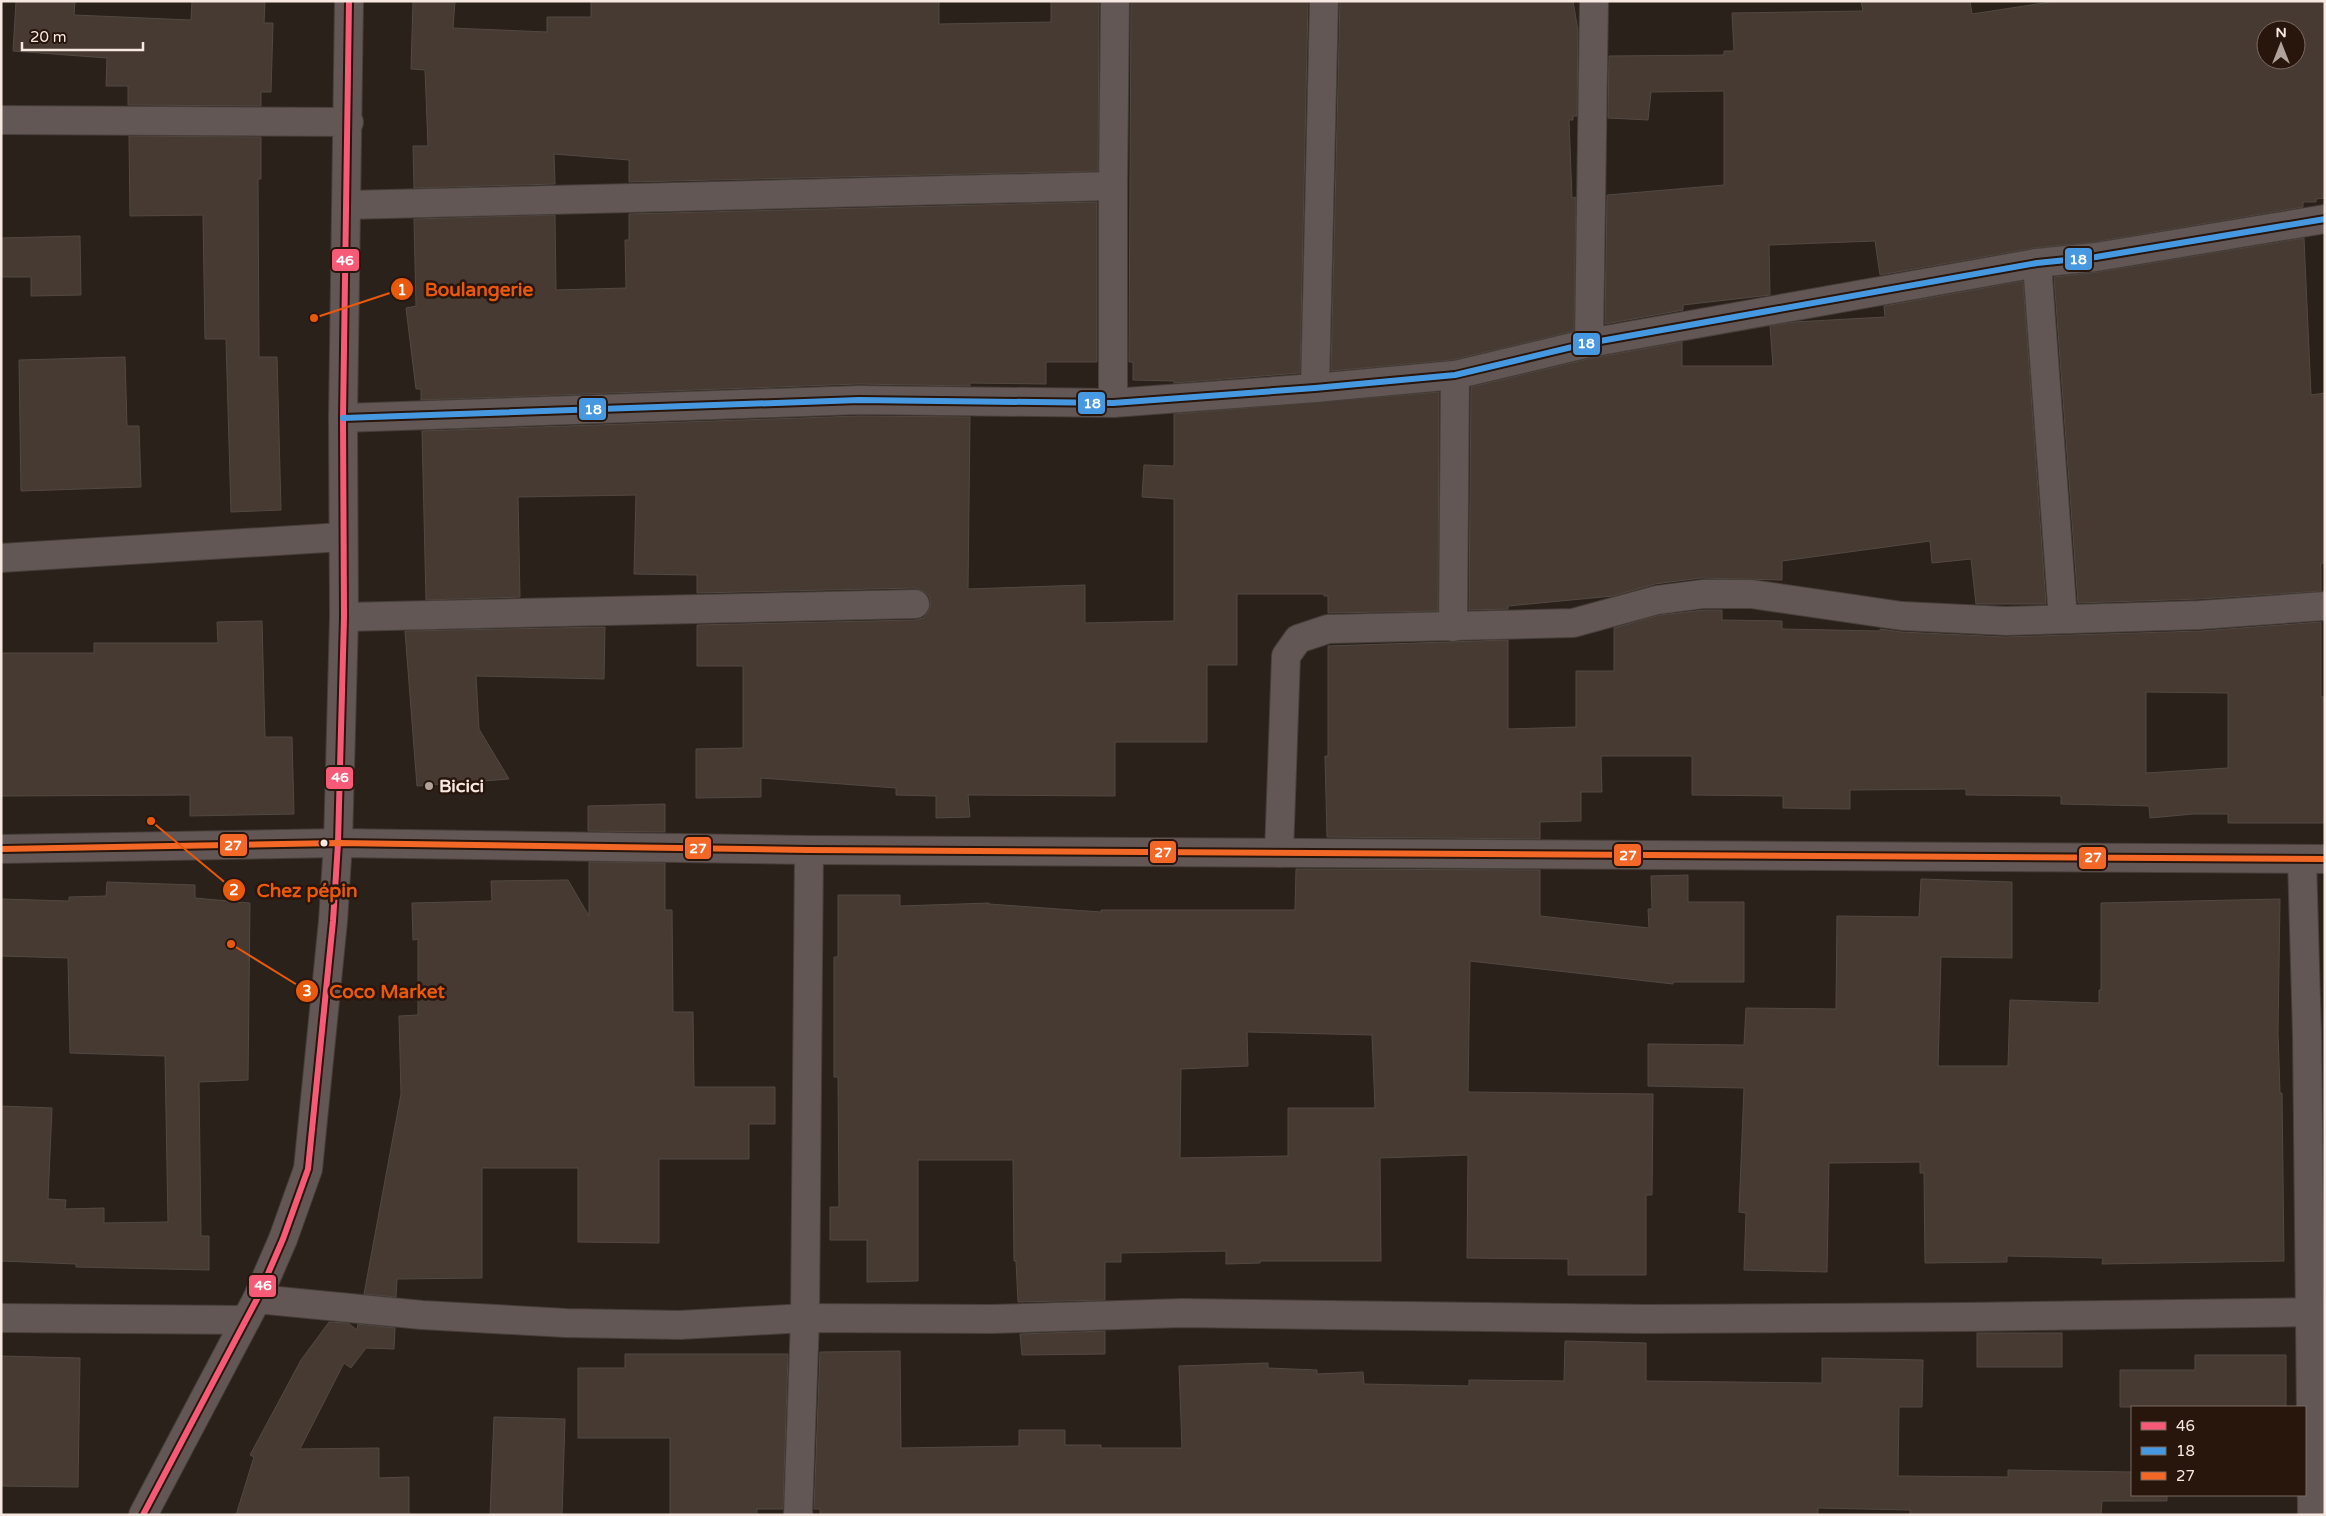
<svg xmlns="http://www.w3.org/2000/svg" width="2326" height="1516" viewBox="0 0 2326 1516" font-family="'Varela Round',sans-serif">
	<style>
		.building { fill: #473a32; stroke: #524944; fill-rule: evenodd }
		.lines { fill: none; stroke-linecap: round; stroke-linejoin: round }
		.minor-casing { stroke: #463e39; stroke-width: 30 }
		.tertiary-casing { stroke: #463e39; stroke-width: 30 }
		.minor { stroke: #635756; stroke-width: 28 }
		.tertiary { stroke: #635756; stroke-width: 28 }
		.bus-1-casing { stroke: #28150b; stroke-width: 10 }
		.bus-2-casing { stroke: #28150b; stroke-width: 10 }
		.bus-3-casing { stroke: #28150b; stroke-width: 10 }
		.bus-1 { stroke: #f75a77; stroke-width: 6 }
		.bus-2 { stroke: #4699e1; stroke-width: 6 }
		.bus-3 { stroke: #f36827; stroke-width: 6 }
		.poi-dot { fill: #b0a39c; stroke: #28150b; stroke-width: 2 }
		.bus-dot { fill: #f7e9e2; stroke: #28150b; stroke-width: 2 }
		.labels { text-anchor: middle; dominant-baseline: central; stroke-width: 5; stroke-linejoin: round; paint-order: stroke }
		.poi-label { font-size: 18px; font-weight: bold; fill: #f7e9e2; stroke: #28150b; text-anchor: start }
		.leader { fill: none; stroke: #e8590c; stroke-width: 2 }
		.callout-dot { fill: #e8590c; stroke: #28150b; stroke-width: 2 }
		.mark-label { font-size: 15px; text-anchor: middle; font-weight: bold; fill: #fff }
		.callout-label { font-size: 19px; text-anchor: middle; font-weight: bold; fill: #e8590c; stroke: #28150b; stroke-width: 5; stroke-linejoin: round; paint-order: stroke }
		.line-badge { stroke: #28150b; stroke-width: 2 }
		.badge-label { font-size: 14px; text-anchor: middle; font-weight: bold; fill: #fff }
	</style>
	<rect width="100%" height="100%" fill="#2b211b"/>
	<!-- building -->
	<g class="building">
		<polygon points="16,1 75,1 74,15 191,20 192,1 265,1 264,23 273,23 271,92 261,92 261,106 128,105 128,86 106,86 107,58 13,51"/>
		<polygon points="413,1 455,1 453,28 547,32 547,17 591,17 591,1 939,1 939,24 1051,22 1051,1 1099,1 1098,171 629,182 629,160 554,154 555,184 414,188 413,146 428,146 425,70 411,69"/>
		<polygon points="1131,1 1308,1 1300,373 1174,383 1174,381 1133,380 1133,362 1129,362"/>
		<polygon points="1340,1 1573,1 1578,31 1577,116 1573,116 1573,120 1569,120 1572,198 1576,197 1574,331 1452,360 1331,371"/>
		<path d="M1861 1H1970L1972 14 2057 1H2325V198L2316 199V202H2303V207L2094 242 2034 248 1880 275 1875 241 1769 245 1770 295 1683 305V310L1605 324 1607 195 1724 185V91L1651 92 1648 120 1608 118 1609 56 1724 55V51H1734L1732 13 1863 11ZM2266 30H2296V60H2266Z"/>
		<polygon points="129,136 261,137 261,179 258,179 259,357 277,357 281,510 231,512 226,339 205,339 203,215 130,216"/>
		<polygon points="1097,202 1097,362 1046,362 1046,384 970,383 970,386 858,384 421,400 421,389 416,389 406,308 416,306 414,219 555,215 556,290 626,288 625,240 629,240 629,214"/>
		<polygon points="80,236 81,295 31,296 31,277 1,277 1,238"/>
		<polygon points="2304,238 2311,395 2325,393 2325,563 2321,563 2321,591 2199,599 2078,603 2054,277 2098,272"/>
		<polygon points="2023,281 2046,604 1976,604 1971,559 1932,563 1930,541 1782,561 1782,580 1701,578 1655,584 1613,596 1508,606 1508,609 1469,610 1471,387 1592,358 1682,342 1682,366 1773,366 1770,326 1794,322 1885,317 1884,306"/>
		<polygon points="125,357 127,426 139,426 141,487 21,491 19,360"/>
		<polygon points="1439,392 1438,611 1328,613 1328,596 1324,596 1324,594 1237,594 1237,665 1207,665 1207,742 1115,742 1115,796 968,795 970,817 936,818 936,796 896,795 896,788 761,778 761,797 696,798 696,749 743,748 743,666 697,666 697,625 915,620 923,618 928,612 931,603 929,596 923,591 915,588 697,593 697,575 634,574 636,495 518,497 520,597 426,600 422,431 859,416 970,417 968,589 1085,585 1085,623 1174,621 1174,499 1142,497 1144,465 1174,466 1174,414"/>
		<path d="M1704 610H1722V620L1782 621V629L1880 631V629L1901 632 2005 637 2201 631 2321 622V697H2325V823H2228V814H2193L2150 818 2149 806 2061 804V796L1966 795V789L1850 790V809L1783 808V796L1692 795V756H1601L1602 792H1581V821L1540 822V839L1327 837 1325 756H1328V646L1508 640V729L1576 727V671H1614V628L1660 615ZM2146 692 2228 693V768L2146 773Z"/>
		<polygon points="262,621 265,737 292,737 294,814 190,816 190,795 1,796 1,653 94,653 94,643 218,643 217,622"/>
		<polygon points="605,627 604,679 476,676 479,729 509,779 417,786 405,631"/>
		<polygon points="665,804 665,832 588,831 588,806"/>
		<polygon points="589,862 665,863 665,910 672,910 673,1012 693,1012 694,1087 775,1087 775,1124 749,1124 749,1159 659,1159 659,1243 578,1242 578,1168 482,1168 482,1278 397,1279 396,1297 364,1294 401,1094 399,1016 418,1015 418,939 413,940 412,903 492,901 491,881 568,880 589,916"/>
		<path d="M1296 869 1540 870V916L1649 928 1648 909H1652L1651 876 1688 875V902H1744V982H1673V984L1470 961 1468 1092 1653 1094 1652 1195H1646V1275H1568V1259L1467 1258 1468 1155 1380 1158 1381 1261H1260V1263L1226 1264V1251L1121 1253V1262H1105V1300L1018 1302 1016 1261H1014L1013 1160H918V1281L867 1282V1240H830V1207H839L838 1077H834V957H838V895H900V906L989 903V904L1101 912V910H1295ZM1247 1032 1372 1035 1375 1108H1288V1156L1180 1158 1181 1069 1248 1066Z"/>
		<polygon points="1921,879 2012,882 2012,958 1941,957 1938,1066 2008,1066 2010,1000 2099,1003 2099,990 2101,990 2101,903 2280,899 2278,1033 2280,1093 2282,1093 2284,1261 2102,1264 2103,1258 2007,1256 2007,1262 1925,1263 1924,1173 1920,1173 1920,1162 1829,1163 1827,1272 1744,1270 1746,1213 1739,1212 1744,1088 1648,1086 1648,1044 1744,1045 1746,1008 1836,1009 1837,916 1919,917"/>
		<polygon points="107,882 195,885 195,898 250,903 248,1080 199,1082 201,1236 209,1236 209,1270 76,1267 76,1264 1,1261 1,1106 52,1108 48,1199 66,1200 65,1209 104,1208 104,1223 168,1222 165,1056 70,1053 68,958 1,956 1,899 69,901 69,897 106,896"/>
		<polygon points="329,1322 348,1323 357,1330 358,1324 395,1328 394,1349 366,1348 351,1368 344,1363 300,1449 379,1448 379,1478 409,1477 409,1515 236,1515 254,1457 250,1455 301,1360"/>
		<polygon points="1105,1331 1105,1354 1022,1355 1020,1334"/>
		<rect x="1977" y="1333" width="85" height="34"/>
		<polygon points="1565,1341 1646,1343 1646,1381 1822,1383 1822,1358 1923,1360 1922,1407 1899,1407 1898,1476 2008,1477 2008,1470 2132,1472 2132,1495 2167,1495 2167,1501 2102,1501 2101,1515 1910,1515 1910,1510 1818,1508 1818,1515 820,1515 820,1509 814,1509 820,1352 900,1351 901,1448 1019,1446 1019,1430 1065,1430 1065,1445 1101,1445 1101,1448 1182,1448 1179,1366 1268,1363 1268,1368 1317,1370 1317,1374 1363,1372 1364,1384 1469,1386 1469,1380 1564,1381"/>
		<polygon points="625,1354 788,1354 783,1509 757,1509 757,1515 670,1515 670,1438 578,1438 578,1368 625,1368"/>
		<polygon points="2195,1355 2286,1355 2286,1407 2120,1407 2120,1370 2195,1370"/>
		<polygon points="1,1356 80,1358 78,1487 1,1486"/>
		<polygon points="494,1417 565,1419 562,1515 490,1515"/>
	</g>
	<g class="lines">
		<defs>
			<g id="minor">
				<polyline points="1,120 349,122"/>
				<polyline points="347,205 1113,186 1115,1"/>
				<polyline points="2037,263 2063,619"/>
				<polyline points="1589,343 1594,1"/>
				<polyline points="1315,388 1324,1"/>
				<polyline points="1113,403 1113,186"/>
				<polyline points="343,418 859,400 1113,403 1315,388 1455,375 1589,343 2037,263 2096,257 2325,219"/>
				<polyline points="1,558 342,537"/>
				<polyline points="344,617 915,604"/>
				<polyline points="1453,627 1455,375"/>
				<polyline points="1,849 338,843 809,850 2325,859"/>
				<polyline points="1279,853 1286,656 1298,639 1328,629 1573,623 1657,600 1703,594 1751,594 1902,616 2006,621 2200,615 2325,606"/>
				<polyline points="2302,859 2307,1034 2312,1515"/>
				<polyline points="257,1299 422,1315 566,1323 680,1325 805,1318 991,1319 1182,1313 1646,1319 1967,1317 2325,1312"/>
				<polyline points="1,1318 246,1320"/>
				<polyline points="798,1515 805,1318 809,850"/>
			</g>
			<polyline id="tertiary" points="143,1515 257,1299 283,1239 308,1169 333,921 338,843 344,617 343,418 349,1"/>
		</defs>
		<!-- minor casing -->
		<use href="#minor" class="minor-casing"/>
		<!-- tertiary casing -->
		<use href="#tertiary" class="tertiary-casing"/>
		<!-- minor -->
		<use href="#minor" class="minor"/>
		<!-- tertiary -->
		<use href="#tertiary" class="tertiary"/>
		<defs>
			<polyline id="bus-1" points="143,1515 257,1299 283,1239 308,1169 333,921 338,843 344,617 343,418 349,1"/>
			<polyline id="bus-2" points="343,418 859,400 1113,403 1315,388 1455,375 1589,343 2037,263 2096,257 2325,219"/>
			<polyline id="bus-3" points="1,849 338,843 809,850 2325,859"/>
		</defs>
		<!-- bus-1 casing -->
		<use href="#bus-1" class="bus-1-casing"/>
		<!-- bus-2 casing -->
		<use href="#bus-2" class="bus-2-casing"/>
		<!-- bus-3 casing -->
		<use href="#bus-3" class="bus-3-casing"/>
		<!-- bus-1 -->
		<use href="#bus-1" class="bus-1"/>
		<!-- bus-2 -->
		<use href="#bus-2" class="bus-2"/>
		<!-- bus-3 -->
		<use href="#bus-3" class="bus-3"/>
	</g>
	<!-- markers -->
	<circle class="poi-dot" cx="429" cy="786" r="5"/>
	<circle class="bus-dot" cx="324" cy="843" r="4.5"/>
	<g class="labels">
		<!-- poi labels -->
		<g class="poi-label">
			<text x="439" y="786">Bicici</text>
		</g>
	</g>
	<!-- callouts -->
	<path class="leader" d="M314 318L402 289M151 821L234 890M231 944L307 991"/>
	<g class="callout-dot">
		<circle cx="314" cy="318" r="5"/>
		<circle cx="151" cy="821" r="5"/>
		<circle cx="231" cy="944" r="5"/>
		<circle cx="402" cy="289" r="12"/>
		<circle cx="234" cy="890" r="12"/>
		<circle cx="307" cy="991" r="12"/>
	</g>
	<g class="mark-label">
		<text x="402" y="295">1</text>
		<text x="234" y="895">2</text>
		<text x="307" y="996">3</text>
	</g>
	<g class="callout-label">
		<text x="479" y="296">Boulangerie</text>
		<text x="307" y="897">Chez pépin</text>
		<text x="387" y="998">Coco Market</text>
	</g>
	<g class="line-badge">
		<rect x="2064" y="247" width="29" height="24" rx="5" fill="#4699e1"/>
		<rect x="331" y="248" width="29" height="24" rx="5" fill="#f75a77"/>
		<rect x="1572" y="332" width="29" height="24" rx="5" fill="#4699e1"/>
		<rect x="1077" y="391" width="29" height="24" rx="5" fill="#4699e1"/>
		<rect x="578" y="397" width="29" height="24" rx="5" fill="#4699e1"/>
		<rect x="325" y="766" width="29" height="24" rx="5" fill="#f75a77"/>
		<rect x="219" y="833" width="29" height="24" rx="5" fill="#f36827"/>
		<rect x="684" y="836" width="28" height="24" rx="5" fill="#f36827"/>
		<rect x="1149" y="840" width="28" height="24" rx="5" fill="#f36827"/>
		<rect x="1613" y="843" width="29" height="24" rx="5" fill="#f36827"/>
		<rect x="2078" y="846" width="29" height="24" rx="5" fill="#f36827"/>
		<rect x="248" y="1274" width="29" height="24" rx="5" fill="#f75a77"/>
	</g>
	<g class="badge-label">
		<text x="2078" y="264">18</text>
		<text x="345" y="265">46</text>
		<text x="1586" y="348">18</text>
		<text x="1092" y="408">18</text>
		<text x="593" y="414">18</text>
		<text x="340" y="782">46</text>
		<text x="233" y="850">27</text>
		<text x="698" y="853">27</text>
		<text x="1163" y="857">27</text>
		<text x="1628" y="860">27</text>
		<text x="2093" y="862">27</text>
		<text x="263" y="1290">46</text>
	</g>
	<!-- border -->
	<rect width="2326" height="1516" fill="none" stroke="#f7e9e2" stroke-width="5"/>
	<!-- legend -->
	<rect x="2131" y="1406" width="175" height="90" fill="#28150b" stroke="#7b6a61"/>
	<rect x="2141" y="1422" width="25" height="8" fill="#f75a77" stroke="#7b6a61"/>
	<text x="2176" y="1431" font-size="15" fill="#f7e9e2">46</text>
	<rect x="2141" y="1447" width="25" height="8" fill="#4699e1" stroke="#7b6a61"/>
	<text x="2176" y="1456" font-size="15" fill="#f7e9e2">18</text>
	<rect x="2141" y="1472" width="25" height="8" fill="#f36827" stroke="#7b6a61"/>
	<text x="2176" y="1481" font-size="15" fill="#f7e9e2">27</text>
	<!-- north arrow -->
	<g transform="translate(2281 45)"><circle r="24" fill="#28150b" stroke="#7b6a61"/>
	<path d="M0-4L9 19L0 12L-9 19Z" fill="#b0a39c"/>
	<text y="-8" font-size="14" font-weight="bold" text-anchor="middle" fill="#f7e9e2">N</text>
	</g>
	<!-- scale -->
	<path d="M22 42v8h121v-8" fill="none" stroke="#f7e9e2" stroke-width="2.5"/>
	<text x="30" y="42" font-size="15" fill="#f7e9e2" stroke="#28150b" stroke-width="4" paint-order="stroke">20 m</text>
</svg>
